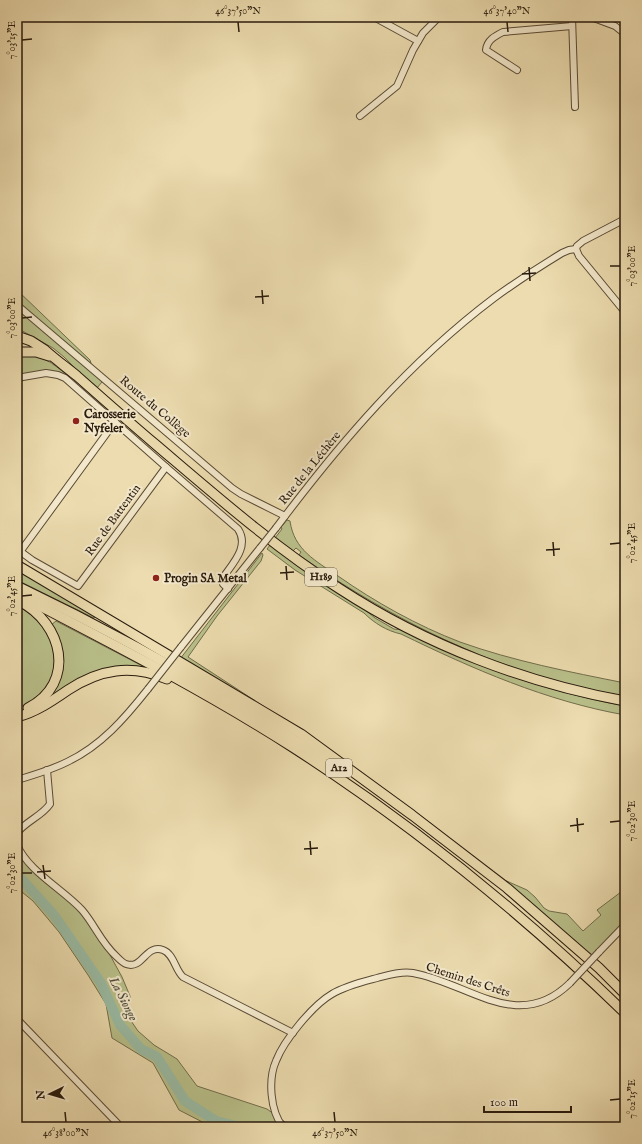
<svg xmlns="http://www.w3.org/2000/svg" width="642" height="1144" viewBox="0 0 642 1144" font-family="'IM FELL English',serif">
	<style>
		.green { fill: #b9c08a; stroke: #706d4b }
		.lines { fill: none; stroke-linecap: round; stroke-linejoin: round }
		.river { stroke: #9abca5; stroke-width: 10 }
		.minor-casing { stroke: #594a35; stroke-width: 8 }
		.highway-casing { stroke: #281a0c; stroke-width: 11 }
		.minor { stroke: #f3e8cb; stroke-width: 6 }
		.highway { stroke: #ecdcaf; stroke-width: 9 }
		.minor-bridge-casing { stroke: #594a35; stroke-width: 8; stroke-linecap: butt }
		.minor-bridge { stroke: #f3e8cb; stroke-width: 6 }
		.ticks { fill: none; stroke: #281a0c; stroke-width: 1.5 }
		.poi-dot { fill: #8f2418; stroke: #f3e8cb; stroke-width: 1.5 }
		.labels { text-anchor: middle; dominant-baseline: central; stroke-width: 4; stroke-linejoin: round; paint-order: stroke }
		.shield { fill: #f3e8cb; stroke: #655845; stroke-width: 1 }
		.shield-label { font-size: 11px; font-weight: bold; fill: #281a0c }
		.street-label { font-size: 12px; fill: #281a0c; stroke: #f3e8cb }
		.poi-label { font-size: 12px; font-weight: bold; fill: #281a0c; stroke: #f3e8cb; text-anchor: start }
		.water-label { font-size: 13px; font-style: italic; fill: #4a4b3a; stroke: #f3e8cb }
		.neatline { fill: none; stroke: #281a0c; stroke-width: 1.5 }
		.ticks-label { font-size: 10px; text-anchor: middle; fill: #281a0c }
	</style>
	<rect width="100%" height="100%" fill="#ecdcaf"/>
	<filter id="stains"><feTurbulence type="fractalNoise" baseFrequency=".005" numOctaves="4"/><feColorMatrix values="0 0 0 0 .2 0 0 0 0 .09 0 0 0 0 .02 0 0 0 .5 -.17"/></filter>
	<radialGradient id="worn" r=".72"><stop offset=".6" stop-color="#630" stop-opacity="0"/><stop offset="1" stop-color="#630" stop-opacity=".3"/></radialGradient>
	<!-- green -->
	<g class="green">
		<polygon points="17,290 90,360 91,363 89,363 17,301"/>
		<polygon points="17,308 99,377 102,382 97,388 81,374 64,357 53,348 17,328"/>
		<path d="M21 355C42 354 52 363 67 375L66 377 22 375 17 373V357Z"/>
		<path d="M287 520 290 521C294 550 316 561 338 576 375 602 418 626 460 642 513 661 570 672 625 683V697C598 691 572 686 545 678 456 651 375 608 299 555L301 552 296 548 293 551 275 538 282 529 281 527Z"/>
		<path d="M270 545 299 566 364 609 375 618 394 629 403 630C430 642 456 655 484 666 530 684 577 697 625 706V715C546 701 473 669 401 634 387 631 374 623 364 613L295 570 267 549Z"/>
		<polygon points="262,553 263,555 261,561 217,616 188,657 300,730 430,823 502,879 527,890 535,897 544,908 549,911 567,914 583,931 601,915 597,910 625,889 625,923 589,958 436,831 180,659"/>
		<polygon points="17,567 96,615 94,618 17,580"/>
		<path d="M17 605C29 613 41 621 49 634 53 641 54 647 54 655 54 659 55 663 55 667 53 687 35 702 17 708Z"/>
		<polygon points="56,621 152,671 116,668 41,703 60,671 51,625"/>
		<polygon points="17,845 22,853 77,905 104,944 122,977 130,996 127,1015 138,1031 154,1045 177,1059 197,1086 267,1109 292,1127 212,1127 179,1110 153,1063 112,1038 106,1004 88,975 59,932 33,901 17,888"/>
	</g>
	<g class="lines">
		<!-- river -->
		<polyline class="river" points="17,874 54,915 101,983 120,1025 141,1049 157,1057 185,1101 216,1121 241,1127"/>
		<defs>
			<g id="minor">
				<polyline points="374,17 418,41"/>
				<polyline points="572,17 575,107"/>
				<polyline points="591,17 615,26 625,34"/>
				<path d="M517 70 486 50C487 40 495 36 503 32L572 26"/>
				<polyline points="360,116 397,86 413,50 423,33 439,17"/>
				<polyline points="576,249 579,256 625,312"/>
				<polyline points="576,249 577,246 583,241 625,219"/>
				<polyline points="17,305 232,488 241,494 285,516"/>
				<polyline points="17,378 46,373 58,375 65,378 166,467 78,586 32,560 17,549"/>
				<path d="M166 467 238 529C250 547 232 564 222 579L223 584 228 589"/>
				<path d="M276 528C339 444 409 362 494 298 516 282 539 267 562 253L569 250 576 249"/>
				<polyline points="20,552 115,422"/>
				<polyline points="181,647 260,548"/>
				<path d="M17 780C34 775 51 770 67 762 101 746 125 718 148 689"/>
				<path d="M17 833C26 821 42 816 50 804L47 770"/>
				<path d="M17 845C29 872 63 889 82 910 95 925 101 943 117 957 119 959 123 963 126 964 143 970 145 944 163 950 174 954 175 970 183 977L293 1033"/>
				<polyline points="599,952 625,925"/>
				<polyline points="17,1019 121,1127"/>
				<path d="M283 1127C270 1111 268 1079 276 1061 284 1040 313 1005 332 994 345 986 362 982 377 978 389 975 401 971 413 973 469 983 518 1034 570 983"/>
			</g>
			<g id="highway">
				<path d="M17 336 31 341 45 350C55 359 66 367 77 376 103 399 129 422 155 444 215 495 274 547 340 589 426 645 525 683 625 701"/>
				<polyline points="17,352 36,352 49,356"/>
				<polyline points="17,565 301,734 412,815 507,888 599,968 625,994"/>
				<path d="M17 586C126 638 231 698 332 764"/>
				<path d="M17 594C111 643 205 691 294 748 413 825 523 914 625 1013"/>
				<path d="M19 601C63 623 77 683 28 708"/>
				<path d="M17 717C36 712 52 701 68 690 100 669 131 664 167 679"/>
			</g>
		</defs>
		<!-- minor casing -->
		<use href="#minor" class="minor-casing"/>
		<!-- highway casing -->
		<use href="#highway" class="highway-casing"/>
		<!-- minor -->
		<use href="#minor" class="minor"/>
		<!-- highway -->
		<use href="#highway" class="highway"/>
		<defs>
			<g id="minor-bridge">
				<polyline points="260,548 276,528"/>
				<polyline points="148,689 181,647"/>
				<polyline points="570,983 599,952"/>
			</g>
		</defs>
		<!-- minor-bridge casing -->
		<use href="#minor-bridge" class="minor-bridge-casing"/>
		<!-- minor-bridge -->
		<use href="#minor-bridge" class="minor-bridge"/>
	</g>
	<!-- ticks -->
	<path class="ticks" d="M238 22 239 32M507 22 508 32M22 40 32 39M610 266H620M529 267 530 281M522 274 536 273M262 290 263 304M255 297 269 296M22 318 32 317M553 542 554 556M610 544 620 543M546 550 560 549M286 566 287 580M280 573 294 572M22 596 32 595M577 818 578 832M610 822 620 821M570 826 584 824M310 841 311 855M304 849 318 848M43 865 45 879M37 872 51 871M22 873H32M610 1100 620 1099M65 1112 66 1122M334 1112 335 1122"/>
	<!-- markers -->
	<g class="poi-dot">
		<circle cx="76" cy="421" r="4"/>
		<circle cx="156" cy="578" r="4"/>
	</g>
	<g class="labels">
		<!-- shield labels -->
		<g class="shield">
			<rect x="305" y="568" width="32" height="18" rx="3"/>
			<rect x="326" y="759" width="26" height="18" rx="3"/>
		</g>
		<g class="shield-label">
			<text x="321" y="577">H189</text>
			<text x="339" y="768">A12</text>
		</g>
		<!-- street labels -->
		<g class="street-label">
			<text transform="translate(155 407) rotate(40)">Route du Collège</text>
			<text transform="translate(310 468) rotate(-51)">Rue de la Léchère</text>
			<text transform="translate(113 520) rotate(-54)">Rue de Battentin</text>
			<text transform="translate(468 980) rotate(18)">Chemin des Crêts</text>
		</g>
		<!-- poi labels -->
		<g class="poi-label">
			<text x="84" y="414">Carosserie<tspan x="84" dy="14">Nyfeler</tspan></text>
			<text x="164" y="578">Progin SA Metal</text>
		</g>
		<!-- water labels -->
		<g class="water-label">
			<text transform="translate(123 999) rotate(63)">La Sionge</text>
		</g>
	</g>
	<!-- margin -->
	<rect width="642" height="1144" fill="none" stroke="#ecdcaf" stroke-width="44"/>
	<!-- north arrow -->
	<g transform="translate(50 1094) rotate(265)" stroke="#f3e8cb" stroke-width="3" paint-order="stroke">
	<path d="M0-3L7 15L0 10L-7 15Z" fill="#281a0c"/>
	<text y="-6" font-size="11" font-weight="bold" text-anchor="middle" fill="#281a0c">N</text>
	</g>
	<!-- scale -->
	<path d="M484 1106v6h87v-6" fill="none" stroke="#281a0c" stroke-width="2"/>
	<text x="490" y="1106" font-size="12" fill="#281a0c" stroke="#f3e8cb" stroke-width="3" paint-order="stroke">100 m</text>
	<rect x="22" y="22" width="598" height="1100" class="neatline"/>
	<g class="ticks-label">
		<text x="238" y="14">46°37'50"N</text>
		<text x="507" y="14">46°37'40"N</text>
		<text transform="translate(11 40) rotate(-90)" y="4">7°03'15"E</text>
		<text transform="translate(631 266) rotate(-90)" y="4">7°03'00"E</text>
		<text transform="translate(11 318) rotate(-90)" y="4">7°03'00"E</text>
		<text transform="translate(631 543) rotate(-90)" y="4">7°02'45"E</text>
		<text transform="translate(11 596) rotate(-90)" y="4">7°02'45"E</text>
		<text transform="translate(631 821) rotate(-90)" y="4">7°02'30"E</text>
		<text transform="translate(11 873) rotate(-90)" y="4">7°02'30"E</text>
		<text transform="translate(631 1099) rotate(-90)" y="4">7°02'15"E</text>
		<text x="66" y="1136">46°38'00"N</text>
		<text x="335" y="1136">46°37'50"N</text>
	</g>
	<rect width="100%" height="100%" filter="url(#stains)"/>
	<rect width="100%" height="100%" fill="url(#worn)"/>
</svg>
